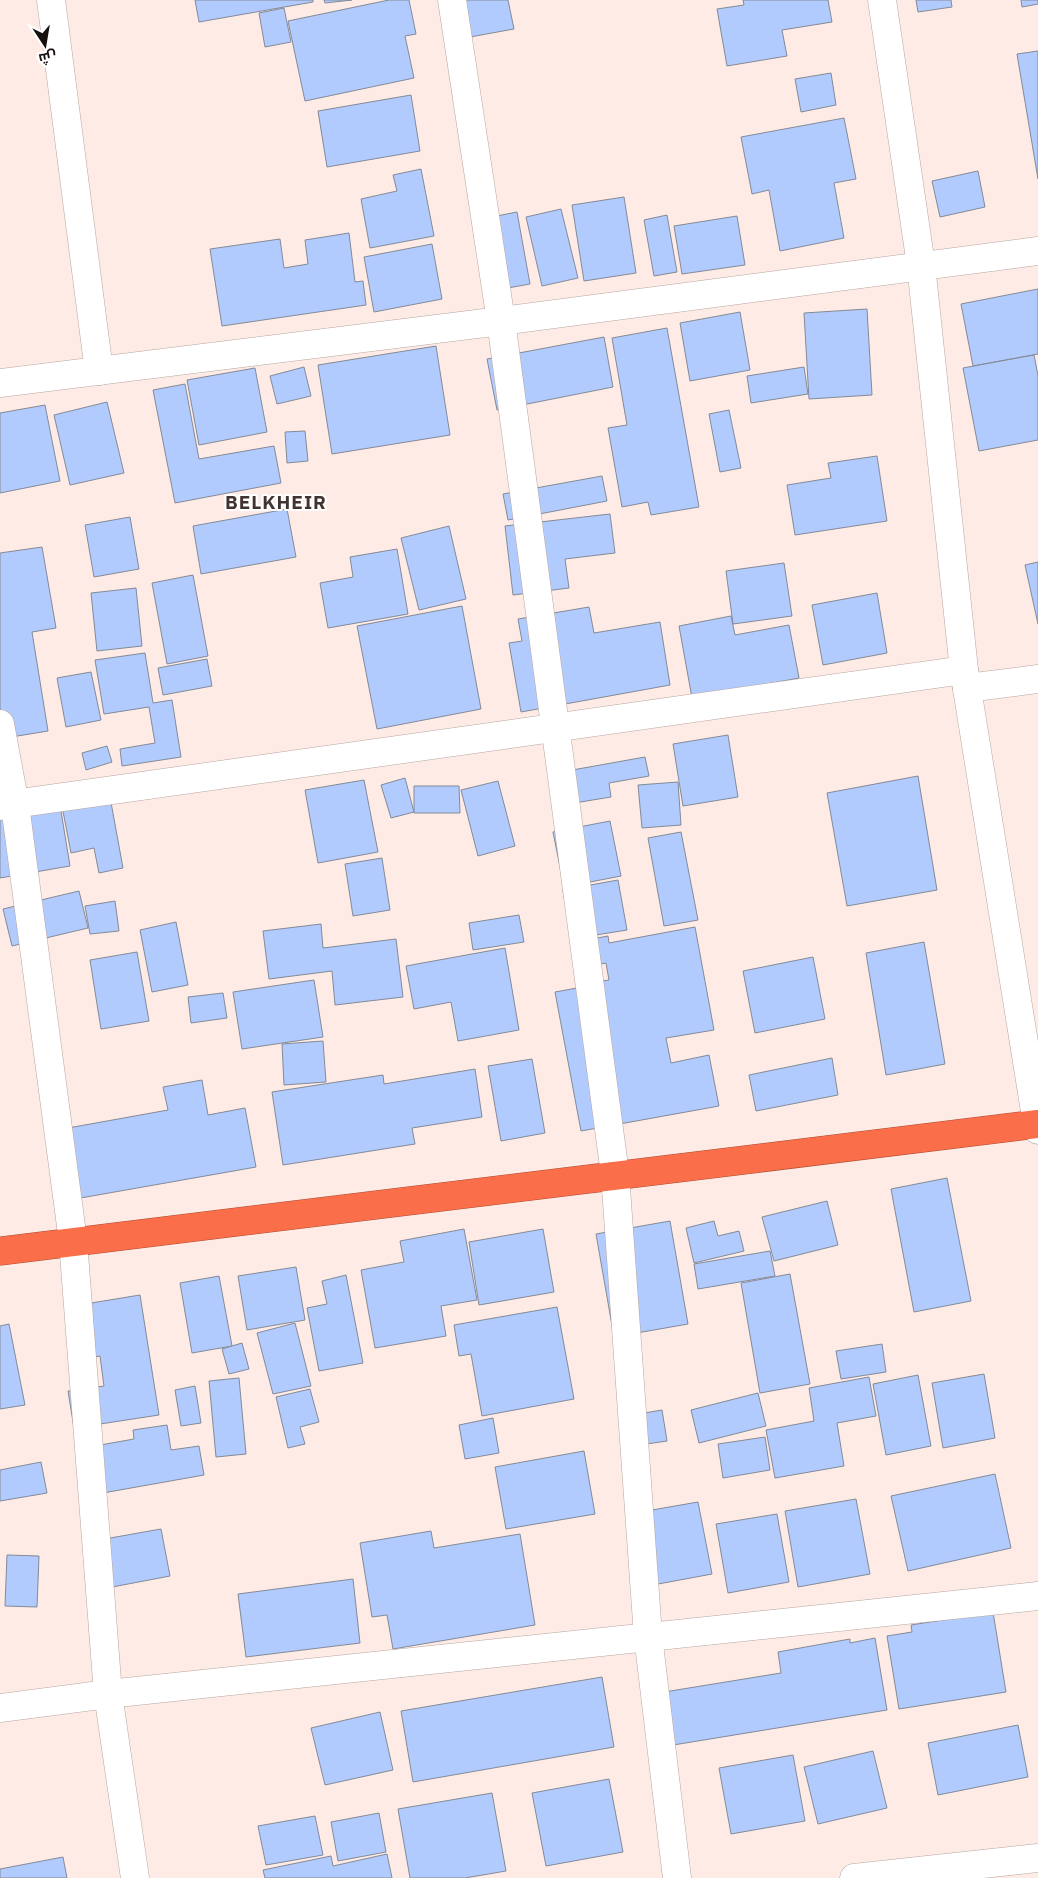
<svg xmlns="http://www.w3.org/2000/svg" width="1038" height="1878" viewBox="0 0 1038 1878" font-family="'IBM Plex Sans',Cairo,sans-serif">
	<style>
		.building { fill: #b1cbfe; stroke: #838a97 }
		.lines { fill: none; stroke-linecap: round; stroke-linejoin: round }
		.street-casing { stroke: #b7a6a1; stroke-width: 29 }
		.secondary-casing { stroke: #b7a6a1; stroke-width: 29 }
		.highway-casing { stroke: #aa4d34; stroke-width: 29 }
		.street { stroke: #fff; stroke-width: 28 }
		.secondary { stroke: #fff; stroke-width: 28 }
		.highway { stroke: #fa6e49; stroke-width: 28 }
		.labels { text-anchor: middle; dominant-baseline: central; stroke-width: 4; stroke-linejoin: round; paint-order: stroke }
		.district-label { font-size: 19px; font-weight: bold; letter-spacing: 1px; fill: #41332f; stroke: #fff }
	</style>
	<rect width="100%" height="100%" fill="#feebe6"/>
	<!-- building -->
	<g class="building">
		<polygon points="195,0 313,0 313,2 199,22"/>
		<polygon points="324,0 352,0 325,3"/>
		<polygon points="389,0 409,0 416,34 405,36 414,78 305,101 288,21"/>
		<polygon points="441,0 508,0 514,29 448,41"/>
		<polygon points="743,0 828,0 832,22 782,30 787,56 727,66 717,9 744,5"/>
		<polygon points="916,0 951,0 952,7 918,12"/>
		<polygon points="1021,0 1038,0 1038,4 1022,7"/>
		<polygon points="284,8 291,42 265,47 259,13"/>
		<polygon points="1038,51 1038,179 1017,54"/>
		<polygon points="831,73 836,105 801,112 795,79"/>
		<polygon points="411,95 420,151 327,167 318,111"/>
		<polygon points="844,118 856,179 834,183 844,238 780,251 769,190 752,194 741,137"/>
		<polygon points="421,169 434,236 370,248 361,199 397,191 393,175"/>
		<polygon points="978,171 985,207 940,217 932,181"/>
		<polygon points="624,197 636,273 584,281 572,205"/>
		<polygon points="561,209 578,278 542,286 526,217"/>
		<polygon points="517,212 530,284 491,291 477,220"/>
		<polygon points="667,215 677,272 654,276 644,220"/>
		<polygon points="737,216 745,265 682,274 674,226"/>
		<polygon points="349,233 355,282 363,281 366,305 222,326 210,249 280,239 284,268 308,264 305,240"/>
		<polygon points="432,244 442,299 374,312 364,257"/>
		<polygon points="1038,289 1038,354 973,366 961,304"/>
		<polygon points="867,309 872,395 809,399 804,313"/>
		<polygon points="740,312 750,370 690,381 680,323"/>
		<polygon points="667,328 699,507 651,515 648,502 622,507 608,428 627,425 612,338"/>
		<polygon points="604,337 613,387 497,410 487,359"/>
		<polygon points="436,346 450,435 332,454 318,365"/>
		<polygon points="1034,355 1038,376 1038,440 979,451 963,368"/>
		<polygon points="304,367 311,396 277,404 270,376"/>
		<polygon points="804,367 808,394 751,403 747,376"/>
		<polygon points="255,368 267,432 199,445 187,380"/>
		<polygon points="185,384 199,459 274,446 281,483 175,503 153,390"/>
		<polygon points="107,402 124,473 70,485 54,415"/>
		<polygon points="45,405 60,481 0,493 0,413"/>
		<polygon points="729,410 741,468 720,472 709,414"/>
		<polygon points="305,431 308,461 287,463 285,432"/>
		<polygon points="877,456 887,521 795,535 787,485 831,478 828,463"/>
		<polygon points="602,476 607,501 508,520 503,494"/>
		<polygon points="287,509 296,557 201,574 193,526"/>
		<polygon points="610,514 615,553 565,559 569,588 513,595 505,526"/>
		<polygon points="130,517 139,569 94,577 85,525"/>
		<polygon points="449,526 466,599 419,610 401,538"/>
		<polygon points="42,547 56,628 32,632 48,731 5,738 0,710 0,553"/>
		<polygon points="397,549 408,614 328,628 320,583 353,577 350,557"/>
		<polygon points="1038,562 1038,624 1025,565"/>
		<polygon points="784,563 792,616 733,624 726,571"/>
		<polygon points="193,575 208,656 167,664 152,583"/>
		<polygon points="136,588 142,646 97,651 91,593"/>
		<polygon points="877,593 887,653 823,665 812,605"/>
		<polygon points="462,606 481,709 377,729 357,626"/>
		<polygon points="589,607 594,633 660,622 670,685 521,712 509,643 522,641 518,619"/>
		<polygon points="731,616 735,635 789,625 799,678 692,698 679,626"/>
		<polygon points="145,653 153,703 172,700 181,757 122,766 120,749 155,743 149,707 104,714 95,660"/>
		<polygon points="207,659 212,686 163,695 158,668"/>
		<polygon points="91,672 101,720 66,727 57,678"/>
		<polygon points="728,735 738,797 683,806 673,744"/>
		<polygon points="107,746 112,762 86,770 82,753"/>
		<polygon points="645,757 649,776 609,783 611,797 556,806 550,774"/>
		<polygon points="918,776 937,890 847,906 827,793"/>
		<polygon points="405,778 414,812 391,818 381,785"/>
		<polygon points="364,780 378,852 318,863 305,790"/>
		<polygon points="498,781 515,846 478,856 461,790"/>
		<polygon points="678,782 681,825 642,828 638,785"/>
		<polygon points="414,786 459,786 460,813 414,813"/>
		<polygon points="110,797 123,868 99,873 94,848 71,853 62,806"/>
		<polygon points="60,805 70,866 0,878 0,815"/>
		<polygon points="610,821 621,876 564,887 553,832"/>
		<polygon points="681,832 698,920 664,926 648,838"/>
		<polygon points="382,858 390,910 353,916 345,864"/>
		<polygon points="618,880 627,930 571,939 563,890"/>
		<polygon points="79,891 88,928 12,946 3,909"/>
		<polygon points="115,901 119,931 90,934 85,906"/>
		<polygon points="519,915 524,942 473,950 469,923"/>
		<polygon points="176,922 188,985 152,992 140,930"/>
		<polygon points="321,924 323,948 396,939 403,997 335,1005 332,971 269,979 263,931"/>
		<polygon points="695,927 714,1030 666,1038 671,1063 709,1055 719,1106 581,1131 555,992 577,988 577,985 609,980 606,963 580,968 576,942 608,936 609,943"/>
		<polygon points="924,942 945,1064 886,1075 866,953"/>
		<polygon points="505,948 519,1030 458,1041 451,1002 414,1009 406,966"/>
		<polygon points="137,952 149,1021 101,1029 90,960"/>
		<polygon points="813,957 825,1019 755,1033 743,971"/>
		<polygon points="314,980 323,1037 242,1049 233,992"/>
		<polygon points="223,993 227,1018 191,1023 188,997"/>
		<polygon points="323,1041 326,1082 284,1085 282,1044"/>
		<polygon points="832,1058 838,1095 756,1111 749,1075"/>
		<polygon points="532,1059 545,1133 501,1141 488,1066"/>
		<polygon points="475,1069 482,1117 412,1128 415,1144 283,1165 272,1092 383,1075 384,1084"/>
		<polygon points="202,1080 208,1115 245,1108 256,1167 58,1202 46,1132 168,1110 163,1087"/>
		<polygon points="947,1178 971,1301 914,1312 891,1189"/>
		<polygon points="827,1201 838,1245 774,1261 762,1217"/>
		<polygon points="670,1221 688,1324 614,1337 596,1234"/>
		<polygon points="714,1221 718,1236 739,1231 744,1251 694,1263 686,1228"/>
		<polygon points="464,1229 477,1300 441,1306 446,1336 375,1348 361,1270 404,1262 400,1241"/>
		<polygon points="543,1229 554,1292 479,1305 469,1242"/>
		<polygon points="770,1251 775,1276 698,1289 694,1264"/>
		<polygon points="296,1267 305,1320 247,1330 238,1276"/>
		<polygon points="790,1274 810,1384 760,1393 741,1283"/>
		<polygon points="346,1275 363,1363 319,1371 307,1308 327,1304 322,1281"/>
		<polygon points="219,1276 232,1346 192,1353 180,1283"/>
		<polygon points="140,1295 159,1415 74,1428 68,1391 104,1386 100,1356 81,1359 73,1306"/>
		<polygon points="557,1307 574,1399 482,1416 471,1354 459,1356 454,1325"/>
		<polygon points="295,1323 311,1386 273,1394 257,1333"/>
		<polygon points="9,1324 25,1405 0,1409 0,1326"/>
		<polygon points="242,1343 249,1369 229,1374 222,1349"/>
		<polygon points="882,1344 886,1372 841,1379 836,1351"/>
		<polygon points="984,1374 995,1438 943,1448 932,1383"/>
		<polygon points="918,1375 931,1446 886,1455 873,1384"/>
		<polygon points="869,1377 876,1416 837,1423 844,1466 775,1478 766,1430 814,1421 809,1388"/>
		<polygon points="239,1378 246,1454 216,1457 209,1381"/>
		<polygon points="195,1386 201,1423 181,1426 175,1390"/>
		<polygon points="310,1389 319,1422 300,1427 305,1444 288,1448 276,1397"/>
		<polygon points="758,1393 766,1426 699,1443 691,1410"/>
		<polygon points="662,1410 667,1441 626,1447 621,1417"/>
		<polygon points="493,1418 499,1453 465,1459 459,1425"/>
		<polygon points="167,1425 171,1450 199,1446 204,1475 86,1496 78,1449 134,1439 133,1430"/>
		<polygon points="765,1437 770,1470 723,1478 718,1444"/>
		<polygon points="584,1451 595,1514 506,1529 495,1467"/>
		<polygon points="41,1462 47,1493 0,1501 0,1470"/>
		<polygon points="995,1474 1011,1548 908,1571 891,1496"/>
		<polygon points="856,1499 870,1574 798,1587 785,1511"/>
		<polygon points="698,1502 712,1574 642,1587 629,1514"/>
		<polygon points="777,1514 789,1582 728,1593 716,1524"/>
		<polygon points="161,1529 170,1576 107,1588 99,1540"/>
		<polygon points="431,1531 434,1548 520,1534 535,1625 393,1649 387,1615 372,1617 360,1543"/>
		<polygon points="7,1555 39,1556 37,1607 5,1606"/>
		<polygon points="353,1579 360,1643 246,1657 238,1594"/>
		<polygon points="993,1612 1006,1692 899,1709 887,1636 912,1632 911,1625"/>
		<polygon points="875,1638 887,1710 661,1747 652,1694 781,1673 778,1652 850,1639 850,1643"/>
		<polygon points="602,1677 614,1747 413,1782 401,1711"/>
		<polygon points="380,1712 393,1770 325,1785 311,1728"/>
		<polygon points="1018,1725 1028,1777 938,1795 928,1743"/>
		<polygon points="873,1751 887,1808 818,1824 804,1767"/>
		<polygon points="793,1755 805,1821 731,1834 719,1768"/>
		<polygon points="609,1779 623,1852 546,1866 532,1793"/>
		<polygon points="492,1793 506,1871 465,1878 410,1878 398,1809"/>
		<polygon points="379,1813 386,1852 338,1861 331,1822"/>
		<polygon points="315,1816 323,1855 266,1865 258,1826"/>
		<polygon points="387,1854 392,1878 265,1878 263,1870 331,1856 333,1866"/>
		<polygon points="63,1857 67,1878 0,1878 0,1869"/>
	</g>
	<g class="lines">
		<defs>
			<g id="street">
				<polyline points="51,0 99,371"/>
				<polyline points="452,0 501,321 615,1174 648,1636 677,1878"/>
				<polyline points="882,0 921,265 964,670 1038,1130"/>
				<polyline points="0,383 501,321 1038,251"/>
				<polyline points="967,688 1038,679"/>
				<polyline points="0,806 964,670"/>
				<polyline points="73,1241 108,1694 135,1878"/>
				<polyline points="0,1708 108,1694 1038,1596"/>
				<polyline points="854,1878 1038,1858"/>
			</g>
			<polyline id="secondary" points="0,724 15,805 73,1241"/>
			<polyline id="highway" points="0,1251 1038,1124"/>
		</defs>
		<!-- street casing -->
		<use href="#street" class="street-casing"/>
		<!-- secondary casing -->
		<use href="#secondary" class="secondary-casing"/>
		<!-- highway casing -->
		<use href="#highway" class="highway-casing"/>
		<!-- street -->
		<use href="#street" class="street"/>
		<!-- secondary -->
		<use href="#secondary" class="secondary"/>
		<!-- highway -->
		<use href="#highway" class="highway"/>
	</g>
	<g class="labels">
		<!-- district labels -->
		<g class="district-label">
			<text x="276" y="502">BELKHEIR</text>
		</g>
	</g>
	<!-- north arrow -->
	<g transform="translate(45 45) rotate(168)" stroke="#ffffff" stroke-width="4" paint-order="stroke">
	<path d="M0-4L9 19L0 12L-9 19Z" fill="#150f0d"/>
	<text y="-8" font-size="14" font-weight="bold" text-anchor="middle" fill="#150f0d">ش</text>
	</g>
</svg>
